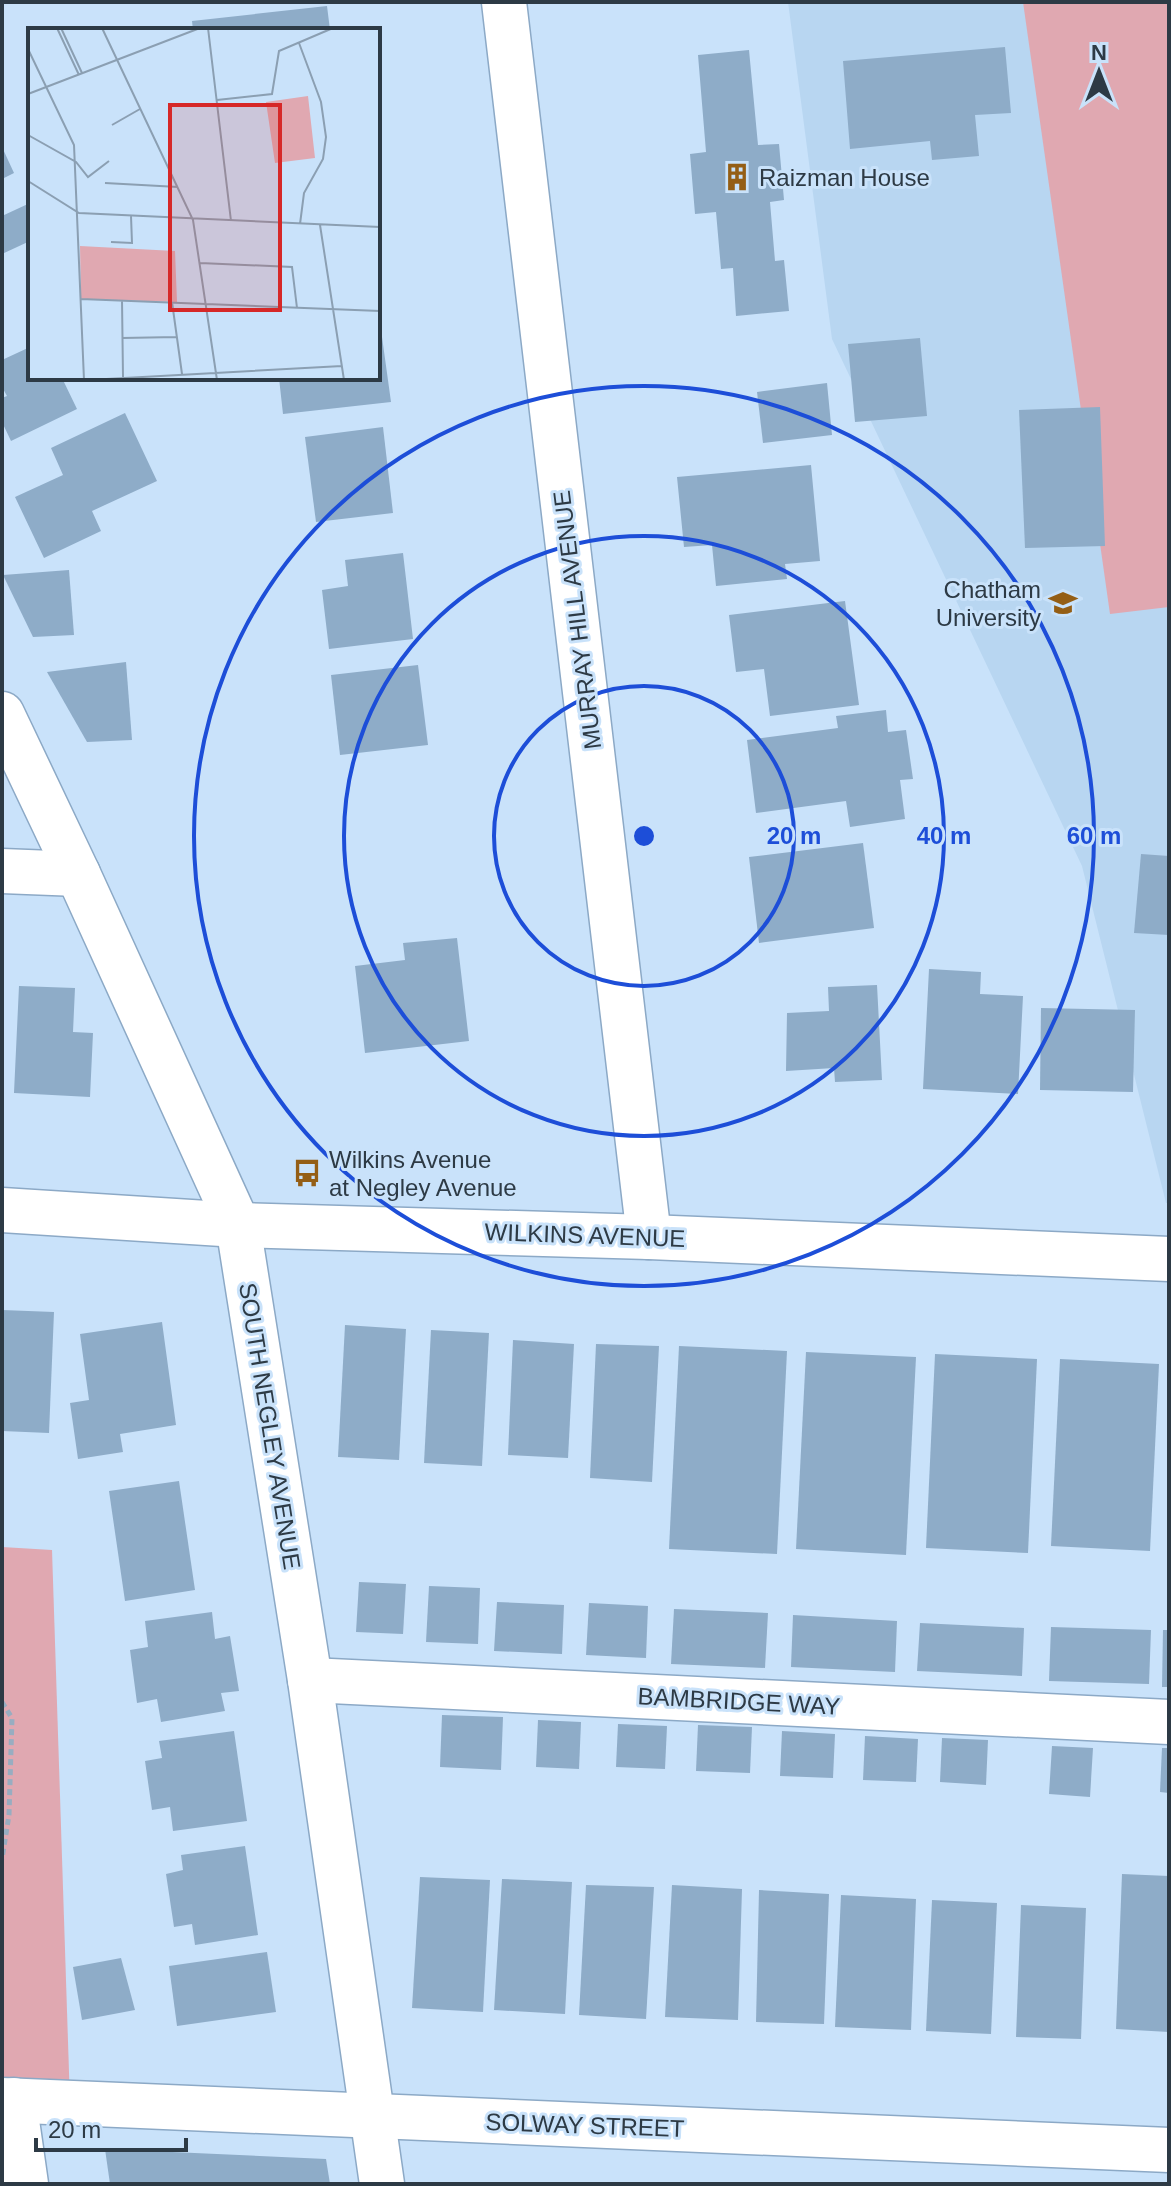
<svg xmlns="http://www.w3.org/2000/svg" width="1171" height="2186" viewBox="0 0 1171 2186" font-family="Arial,sans-serif">
	<style>
		.built { fill: #b8d6f1 }
		.green { fill: #e0a8b1 }
		.building { fill: #8eacc8 }
		.lines { fill: none; stroke-linecap: round; stroke-linejoin: round }
		.minor-casing { stroke: #8ca9c6; stroke-width: 47 }
		.major-casing { stroke: #8ca9c6; stroke-width: 47 }
		.path { stroke: #98adc1; stroke-width: 5; stroke-dasharray: 6 4; stroke-linecap: butt }
		.minor { stroke: #fff; stroke-width: 44 }
		.major { stroke: #fff; stroke-width: 44 }
		.ring { fill: none; stroke: #1d4ed8; stroke-width: 4 }
		.labels { text-anchor: middle; dominant-baseline: central; stroke-width: 6; stroke-linejoin: round; paint-order: stroke }
		.poi-label { font-size: 24px; fill: #2d3a45; stroke: #c9e2fa; text-anchor: start }
		.street-label { font-size: 24px; fill: #2d3a45; stroke: #c9e2fa }
		.inset-road { fill: none; stroke: #8b9fb2; stroke-width: 2 }
		.view { fill: #d62828; fill-opacity: 0.15; stroke: #d62828; stroke-width: 4 }
		.inset-edge { fill: none; stroke: #2d3a45; stroke-width: 4 }
		.centre { fill: #1d4ed8; stroke: #c9e2fa; stroke-width: 4 }
		.ring-label { font-size: 24px; text-anchor: middle; font-weight: bold; fill: #1d4ed8; stroke: #c9e2fa; stroke-width: 6; stroke-linejoin: round; paint-order: stroke }
	</style>
	<rect width="100%" height="100%" fill="#c9e2fa"/>
	<!-- built -->
	<polygon class="built" points="788,2 1169,2 1169,1203 1166,1203 1082,866 832,339"/>
	<!-- green -->
	<g class="green">
		<polygon points="1023,2 1169,2 1169,607 1110,614"/>
		<polygon points="2,1547 52,1550 70,2103 2,2100"/>
	</g>
	<!-- building -->
	<g class="building">
		<polygon points="327,6 330,30 193,30 192,21"/>
		<polygon points="1005,47 1011,113 975,115 979,156 932,160 930,141 850,149 843,61"/>
		<polygon points="749,50 758,145 779,144 784,200 770,202 775,261 784,260 789,311 736,316 733,268 721,269 716,212 695,214 690,154 706,152 698,55"/>
		<polygon points="2,147 14,173 2,179"/>
		<polygon points="30,203 30,241 2,254 2,216"/>
		<polygon points="378,308 391,402 283,414 279,378 378,378"/>
		<polygon points="920,338 927,416 855,422 848,344"/>
		<polygon points="30,347 30,378 62,378 77,409 11,441 2,422 2,398 7,396 2,387 2,360"/>
		<polygon points="827,383 832,435 763,443 757,392"/>
		<polygon points="1100,407 1105,546 1025,548 1019,410"/>
		<polygon points="125,413 157,481 92,511 101,531 44,558 15,497 63,475 51,448"/>
		<polygon points="383,427 393,513 316,522 305,437"/>
		<polygon points="811,465 820,561 785,564 787,579 716,586 712,545 684,547 677,477"/>
		<polygon points="403,553 413,639 329,649 322,590 348,586 345,560"/>
		<polygon points="69,570 74,635 33,637 3,575"/>
		<polygon points="845,601 859,705 770,716 764,669 736,672 729,615"/>
		<polygon points="126,662 132,740 87,742 47,672"/>
		<polygon points="418,665 428,745 340,755 331,675"/>
		<polygon points="886,710 888,732 906,730 913,779 900,780 905,819 850,827 846,801 756,813 747,740 838,728 836,716"/>
		<polygon points="863,843 874,928 759,943 749,857"/>
		<polygon points="1141,854 1169,856 1169,935 1134,933"/>
		<polygon points="457,938 469,1041 365,1053 355,966 405,960 403,943"/>
		<polygon points="929,969 981,972 980,994 1023,996 1018,1094 923,1089"/>
		<polygon points="877,985 882,1080 835,1082 834,1068 786,1071 787,1013 829,1011 828,987"/>
		<polygon points="19,986 75,988 73,1032 93,1033 90,1097 14,1093"/>
		<polygon points="1041,1008 1135,1010 1133,1092 1040,1090"/>
		<polygon points="2,1310 54,1312 49,1433 2,1431"/>
		<polygon points="162,1322 176,1425 120,1434 123,1452 78,1459 70,1403 89,1400 80,1334"/>
		<polygon points="345,1325 406,1329 399,1460 338,1457"/>
		<polygon points="431,1330 489,1333 482,1466 424,1463"/>
		<polygon points="513,1340 574,1344 568,1458 508,1455"/>
		<polygon points="596,1344 659,1346 652,1482 590,1478"/>
		<polygon points="679,1346 787,1351 777,1554 669,1549"/>
		<polygon points="806,1352 916,1357 906,1555 796,1549"/>
		<polygon points="935,1354 1037,1359 1028,1553 926,1548"/>
		<polygon points="1060,1359 1159,1364 1150,1551 1051,1546"/>
		<polygon points="179,1481 195,1590 125,1601 109,1491"/>
		<polygon points="359,1582 406,1584 403,1634 356,1632"/>
		<polygon points="429,1586 480,1588 478,1644 426,1642"/>
		<polygon points="497,1602 564,1605 562,1654 494,1651"/>
		<polygon points="589,1603 648,1606 646,1658 586,1655"/>
		<polygon points="674,1609 768,1613 765,1668 671,1664"/>
		<polygon points="212,1612 215,1639 230,1636 239,1691 221,1693 225,1711 161,1722 157,1699 137,1703 130,1650 148,1647 145,1621"/>
		<polygon points="793,1615 897,1621 895,1672 791,1667"/>
		<polygon points="920,1623 1024,1628 1022,1676 917,1671"/>
		<polygon points="1051,1627 1151,1630 1149,1684 1049,1681"/>
		<polygon points="1163,1630 1169,1630 1169,1687 1162,1687"/>
		<polygon points="442,1715 503,1717 501,1770 440,1767"/>
		<polygon points="538,1720 581,1722 579,1769 536,1767"/>
		<polygon points="618,1724 667,1726 665,1769 616,1767"/>
		<polygon points="698,1725 752,1727 750,1773 696,1771"/>
		<polygon points="234,1731 247,1821 173,1831 170,1807 152,1810 145,1761 162,1758 159,1741"/>
		<polygon points="782,1731 835,1734 833,1778 780,1776"/>
		<polygon points="865,1736 918,1739 916,1782 863,1780"/>
		<polygon points="942,1738 988,1740 986,1785 940,1782"/>
		<polygon points="1052,1746 1093,1748 1090,1797 1049,1794"/>
		<polygon points="1162,1748 1169,1748 1169,1793 1160,1792"/>
		<polygon points="245,1846 258,1935 195,1945 192,1924 174,1927 166,1874 183,1870 181,1855"/>
		<polygon points="1122,1874 1169,1876 1169,2032 1116,2029"/>
		<polygon points="420,1877 490,1880 483,2012 412,2008"/>
		<polygon points="502,1879 572,1882 565,2014 494,2010"/>
		<polygon points="586,1885 654,1887 646,2019 579,2015"/>
		<polygon points="672,1885 742,1889 738,2020 665,2017"/>
		<polygon points="759,1890 829,1894 824,2024 756,2022"/>
		<polygon points="841,1895 916,1899 911,2030 835,2027"/>
		<polygon points="932,1900 997,1903 991,2034 926,2031"/>
		<polygon points="1021,1905 1086,1908 1081,2039 1016,2037"/>
		<polygon points="267,1952 276,2012 177,2026 169,1966"/>
		<polygon points="121,1958 135,2010 82,2020 73,1967"/>
		<polygon points="105,2149 326,2159 330,2184 110,2184"/>
	</g>
	<g class="lines">
		<defs>
			<g id="minor">
				<polyline points="504,2 649,1237"/>
				<polyline points="2,714 78,874 238,1225 310,1680 382,2184"/>
				<polyline points="2,871 78,874"/>
				<polyline points="310,1680 1169,1722"/>
				<polyline points="2,2100 1169,2150"/>
				<polyline points="14,2100 26,2184"/>
			</g>
			<polyline id="major" points="2,1210 238,1225 649,1237 1169,1259"/>
		</defs>
		<!-- minor casing -->
		<use href="#minor" class="minor-casing"/>
		<!-- major casing -->
		<use href="#major" class="major-casing"/>
		<!-- path -->
		<polyline class="path" points="2,1702 12,1718 9,1815 2,1859"/>
		<!-- minor -->
		<use href="#minor" class="minor"/>
		<!-- major -->
		<use href="#major" class="major"/>
	</g>
	<!-- distance rings -->
	<g class="ring">
		<circle cx="644" cy="836" r="150"/>
		<circle cx="644" cy="836" r="300"/>
		<circle cx="644" cy="836" r="450"/>
	</g>
	<!-- icons -->
	<defs>
		<symbol id="building-bare" viewBox="-9 -9 18 18"><path d="M-4-6H4V6H1V3H-1V6H-4ZM-2.5-4.3h1.7v1.8h-1.7ZM.8-4.3h1.7v1.8H.8ZM-2.5-1h1.7V.8h-1.7ZM.8-1h1.7V.8H.8Z" fill="#945e15" stroke="#c9e2fa" stroke-width="2.5" paint-order="stroke"/></symbol>
		<symbol id="university-bare" viewBox="-9 -9 18 18"><path d="M0-5L7-2L0 1L-7-2ZM-4 1L0 2.5L4 1V4Q0 6-4 4Z" fill="#945e15" stroke="#c9e2fa" stroke-width="2.5" paint-order="stroke"/></symbol>
		<symbol id="bus-bare" viewBox="-9 -9 18 18"><path d="M-5-6H5V4H4V6H2V4H-2V6H-4V4H-5ZM-3.5-4V0h7V-4ZM-3.5 1.2v1.5H-2V1.2ZM2 1.2v1.5H3.5V1.2Z" fill="#945e15" stroke="#c9e2fa" stroke-width="2.5" paint-order="stroke"/></symbol>
	</defs>
	<g fill-rule="evenodd">
		<use href="#building-bare" x="717" y="157" width="40" height="40"/>
		<use href="#university-bare" x="1043" y="583" width="40" height="40"/>
		<use href="#bus-bare" x="287" y="1153" width="40" height="40"/>
	</g>
	<g class="labels">
		<!-- poi labels -->
		<g class="poi-label">
			<text x="759" y="177">Raizman House</text>
			<text x="1041" y="589" text-anchor="end">Chatham<tspan x="1041" dy="28">University</tspan></text>
			<text x="329" y="1159">Wilkins Avenue<tspan x="329" dy="28">at Negley Avenue</tspan></text>
		</g>
		<!-- street labels -->
		<g class="street-label">
			<text transform="translate(577 620) rotate(-97)">MURRAY HILL AVENUE</text>
			<text transform="translate(585 1235) rotate(2)">WILKINS AVENUE</text>
			<text transform="translate(270 1426) rotate(81)">SOUTH NEGLEY AVENUE</text>
			<text transform="translate(739 1701) rotate(3)">BAMBRIDGE WAY</text>
			<text transform="translate(585 2125) rotate(2)">SOLWAY STREET</text>
		</g>
	</g>
	<!-- overview -->
	<g transform="translate(28 28)">
		<rect width="352" height="352" fill="#c9e2fa"/>
		<path d="M280 68 287 130 247 135 238 74ZM52 218 147 223 149 274 53 271Z" fill="#e0a8b1"/>
		<path class="inset-road" d="M29 0 51 47M33 0 54 45M74 0 165 192 189 352M180 0 203 193M271 15 293 74 298 109 295 131 276 165 272 196M0 21 46 117 56 352M0 66 172 0M189 72 244 66 251 23 305 0M84 97 112 81M0 107 48 134 60 149 81 133M0 153 51 185 352 199M77 155 150 159M292 197 316 352M83 214 104 215 103 188M172 235 264 239 269 280M53 271 352 283M94 272 95 349M144 274 154 346M94 310 149 309M60 352 314 338"/>
		<path class="view" d="M142 77H252V282H142Z"/>
		<rect width="352" height="352" class="inset-edge"/>
	</g>
	<circle cx="644" cy="836" r="12" class="centre"/>
	<g class="ring-label">
		<text x="794" y="844">20 m</text>
		<text x="944" y="844">40 m</text>
		<text x="1094" y="844">60 m</text>
	</g>
	<!-- border -->
	<rect width="1171" height="2186" fill="none" stroke="#2d3a45" stroke-width="8"/>
	<!-- north arrow -->
	<g transform="translate(1099 72)" stroke="#c9e2fa" stroke-width="6" paint-order="stroke">
	<path d="M0-6L14 30L0 20L-14 30Z" fill="#2d3a45"/>
	<text y="-12" font-size="22" font-weight="bold" text-anchor="middle" fill="#2d3a45">N</text>
	</g>
	<!-- scale -->
	<path d="M36 2138v12h150v-12" fill="none" stroke="#2d3a45" stroke-width="4"/>
	<text x="48" y="2138" font-size="24" fill="#2d3a45" stroke="#c9e2fa" stroke-width="6" paint-order="stroke">20 m</text>
</svg>
